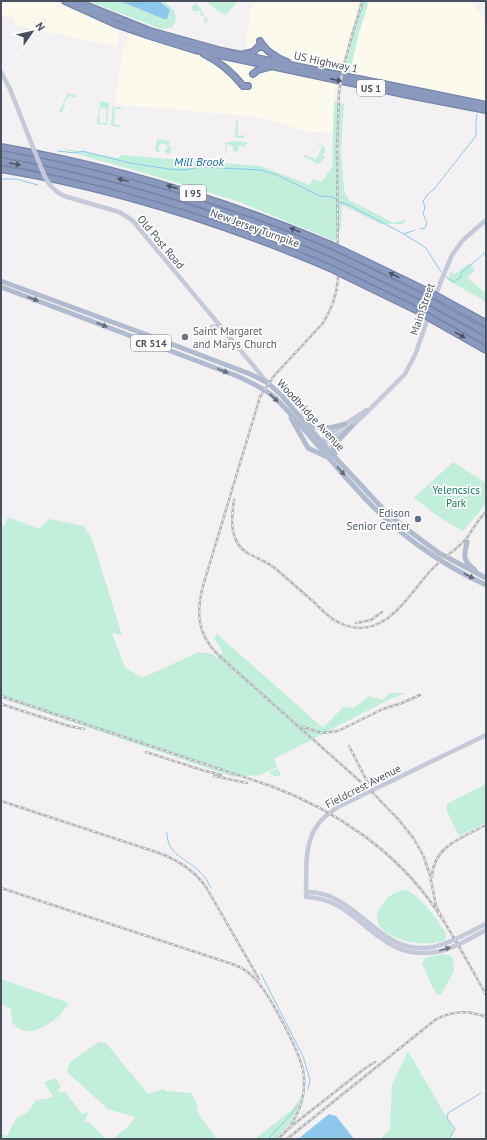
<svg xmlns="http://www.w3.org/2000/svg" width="487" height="1140" viewBox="0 0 487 1140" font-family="'PT Sans',sans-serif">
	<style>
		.commercial { fill: #fcfaec }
		.green { fill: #c1efdb }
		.water { fill: #8ec7ec }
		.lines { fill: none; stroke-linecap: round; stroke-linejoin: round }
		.stream { stroke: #8ec7ec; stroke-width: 1 }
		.highway-casing { stroke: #7484aa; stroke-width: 8 }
		.secondary { stroke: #c4cad9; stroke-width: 4.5 }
		.primary { stroke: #b1bbcf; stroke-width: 5 }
		.highway { stroke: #899abe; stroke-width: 5.5 }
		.rail-casing { stroke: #b3b5bb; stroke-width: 2.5 }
		.rail { stroke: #fff; stroke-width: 1; stroke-dasharray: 3; stroke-linecap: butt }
		.highway-bridge-casing { stroke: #7484aa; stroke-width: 8; stroke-linecap: butt }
		.secondary-bridge { stroke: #c4cad9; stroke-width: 4.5 }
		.highway-bridge { stroke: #899abe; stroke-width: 5.5 }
		.oneway { fill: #4c5463 }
		.oneway2 { fill: #636b7a }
		.oneway3 { fill: #6e7583 }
		.worship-dot { fill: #6b7280; stroke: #fff; stroke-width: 1.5 }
		.service-dot { fill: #5c6f8a; stroke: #fff; stroke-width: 1.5 }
		.labels { text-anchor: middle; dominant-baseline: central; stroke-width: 3.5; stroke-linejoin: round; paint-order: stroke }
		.shield { fill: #fff; stroke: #80848e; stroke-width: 1 }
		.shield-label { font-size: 10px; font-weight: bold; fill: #49505e }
		.street-label { font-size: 11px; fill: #49505e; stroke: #fff }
		.worship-label { font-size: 11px; fill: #5b616d; stroke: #fff; text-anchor: start }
		.park-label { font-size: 11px; fill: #18805f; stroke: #fff }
		.service-label { font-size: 11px; fill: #4e5e75; stroke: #fff; text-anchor: end }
		.water-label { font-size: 12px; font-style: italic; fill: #0e6eac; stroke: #fff }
	</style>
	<rect width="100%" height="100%" fill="#f3f1f1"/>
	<!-- commercial -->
	<g class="commercial">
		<polygon points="1,1 62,1 119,27 118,47 15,25 15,18 1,15"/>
		<polygon points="252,1 360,1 343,70 245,50"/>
		<polygon points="369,1 471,1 486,20 486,100 351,73 350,71 359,33"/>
		<polygon points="129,33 198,54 336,84 334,102 333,133 309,132 259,117 115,104 123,50"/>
	</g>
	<!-- green -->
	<g class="green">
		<path d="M87 1H120L165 4 159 1C172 2 182 19 171 28L162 29Z"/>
		<polygon points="206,1 238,1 226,15 214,8"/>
		<polygon points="360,1 369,1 359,33 350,72 343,70"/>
		<polygon points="196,3 203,12 202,13 208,19 207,22 204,23 205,18 204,16 200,15 201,11 193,11 192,6"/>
		<polygon points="68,93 76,96 75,98 69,96 64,103 65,105 62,113 59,111"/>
		<polygon points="101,101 109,103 108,115 106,114 107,109 103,107 101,108 99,114 100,123 106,123 106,115 108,115 107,125 97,124 95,123 97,122"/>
		<polygon points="113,101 113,109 116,107 120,107 122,109 115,109 114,123 115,124 120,125 120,127 113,126 111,125"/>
		<polygon points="334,102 344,104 341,151 344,191 349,200 394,223 407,219 403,224 381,224 342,205 341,228 335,241 237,201 138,171 94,159 61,148 118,158 122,155 260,166 310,185 313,179 322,182 332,167"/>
		<polygon points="236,120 238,120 237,128 239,128 237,134 239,136 244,135 244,138 237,138 235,136"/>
		<polygon points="157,139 169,141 169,147 172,147 170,153 166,154 165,151 168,146 165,144 165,143 162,144 161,142 158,149 160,152 156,152 155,150"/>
		<polygon points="236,141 246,142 248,144 245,144 245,147 240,145 238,146 238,152 233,151 233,146 228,144 227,145 226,152 225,152 226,144 224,143 236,141 236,144"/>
		<polygon points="312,141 325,147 324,154 320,153 325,156 325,158 318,164 303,156 306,155 308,157 311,157 311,159 312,157 316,160 322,147"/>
		<polygon points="470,263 475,270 467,278 486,293 486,302 448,280 451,272 455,274"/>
		<polygon points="453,462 486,483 486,504 463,531 442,519 414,498"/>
		<polygon points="8,517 39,529 49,519 84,526 92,539 122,635 112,633 125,667 142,678 199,652 213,654 217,659 223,652 214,638 217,634 323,728 343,707 353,708 369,696 383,700 389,693 405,693 390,699 274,759 277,767 260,775 234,777 1,698 1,526 4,527"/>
		<polygon points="278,768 281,775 277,777 270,774 269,772"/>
		<polygon points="486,784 486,823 459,836 447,811 447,804"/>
		<path d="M407 890C424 900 434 916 445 932L446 936 445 940C421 951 354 934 385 901 391 894 398 890 407 890Z"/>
		<polygon points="442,954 448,955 453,958 454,971 441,994 438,995 433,988 422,963 425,958"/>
		<path d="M1 979 69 1003C61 1016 39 1036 22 1030 19 1029 15 1025 12 1023L11 1009 1 1004Z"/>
		<polygon points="99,1042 106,1043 148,1094 164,1089 165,1091 191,1093 196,1101 198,1113 217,1139 113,1139 129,1126 135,1117 108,1109 67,1072 70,1062"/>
		<polygon points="408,1051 454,1130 451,1137 452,1139 380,1139 390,1130 392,1085"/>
		<polygon points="56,1078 61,1087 57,1092 65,1092 82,1114 89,1112 84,1122 89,1122 106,1139 1,1139 1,1134 7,1136 16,1119 29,1111 36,1100 50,1098 53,1096 44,1082"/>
		<path d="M303 1093C299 1113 289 1125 276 1139H255L293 1109Z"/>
	</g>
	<!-- water -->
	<g class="water">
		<polygon points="120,1 159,1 170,10 167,19 164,19"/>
		<polygon points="329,1114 336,1116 354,1139 298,1139"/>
	</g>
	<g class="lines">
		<!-- stream -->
		<g class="stream">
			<polyline points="58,151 75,153 82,151 130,163 169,169 183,170 203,167 261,170 277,175 320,196 333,197 336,199"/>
			<polyline points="1,179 16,179 38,185"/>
			<polyline points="339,202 349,205 404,234 426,248 441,272"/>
			<polyline points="421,229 425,228 427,223 423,214 425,207 423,201 428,194 434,189 476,136 476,123 477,114"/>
			<polyline points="404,234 415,230"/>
			<polyline points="446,277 454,282 461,277 461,273 486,252"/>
			<path d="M167 833C167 855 186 858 200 872 205 876 208 882 211 888"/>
			<polyline points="261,974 303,1056 310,1080 308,1089"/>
			<path d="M268 1139C278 1127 289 1119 297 1106"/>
			<polyline points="449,1139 455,1129 447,1118 448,1113 481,1093"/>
		</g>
		<defs>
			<g id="highway">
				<polyline points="65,1 118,25 150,36 195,50 408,95 486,110"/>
				<polyline points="75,1 150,31 222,51 486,105"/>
				<path d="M260 41C264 50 278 59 287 62"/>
				<path d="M204 54C220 62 232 72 243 86H248"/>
				<polyline points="244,54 253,52 258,47 264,47"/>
				<polyline points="253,74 258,70 269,67"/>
				<path d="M1 147C115 167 224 200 331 245"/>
				<path d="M1 154C115 174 225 208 331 253"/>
				<path d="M1 161C115 182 224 215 331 261"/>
				<path d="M1 169C115 188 224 223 330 268"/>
				<polyline points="346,252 429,292"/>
				<polyline points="346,260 426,299"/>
				<polyline points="346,268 424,306"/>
				<polyline points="346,276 422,313"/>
				<polyline points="442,299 486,323"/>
				<polyline points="440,307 486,332"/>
				<polyline points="437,314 486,341"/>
				<polyline points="435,321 486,350"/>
			</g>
		</defs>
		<!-- highway casing -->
		<use href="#highway" class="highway-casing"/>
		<!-- secondary -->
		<g class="secondary">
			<polyline points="1,72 10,89 32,145"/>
			<polyline points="50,185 57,192 64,196 119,212 132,220 266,381"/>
			<polyline points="212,327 218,326 222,328"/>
			<polyline points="323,444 325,438 328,435 367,410"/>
			<polyline points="321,445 352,426 365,414 405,374 415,355 441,281 452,255 462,241 486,220"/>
			<path d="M486 735 340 806C301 827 307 859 306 897 362 898 376 966 441 951 457 947 472 937 486 930"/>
			<path d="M306 892C359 891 377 957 433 947 452 943 469 932 486 924"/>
		</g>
		<!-- primary -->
		<g class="primary">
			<polyline points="1,281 161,340 250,374 268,383 282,396 332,454 385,511 404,527 439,553 486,578"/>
			<path d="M1 287 237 376C248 381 259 386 269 393 282 403 292 416 303 428 322 450 341 473 361 494 395 532 440 564 486 585"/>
			<polyline points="291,418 308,448 325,456"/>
			<path d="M307 422C320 432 331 428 345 424"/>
			<polyline points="335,454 333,448 333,446 352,426"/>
			<path d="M467 542C464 556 462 560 475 570"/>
		</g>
		<!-- highway -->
		<use href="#highway" class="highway"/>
		<defs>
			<g id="rail">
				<path d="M363 1 352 35 343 68 339 93 337 149 338 279C337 296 331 309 323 323L273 377 260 397 203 586C196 613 197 633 217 654L371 791 399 820 414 839 423 855 430 875 436 906 443 920"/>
				<path d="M234 500C231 519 229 543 249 554 259 559 268 562 276 569 289 580 302 592 315 603 322 610 329 618 338 622 383 645 407 596 432 569 443 558 456 550 466 539 473 530 477 520 486 512"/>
				<polyline points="356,623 371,620 382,612"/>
				<path d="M1 696 271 786C335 810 396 851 435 908 454 935 470 966 486 995"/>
				<polyline points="1,704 69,726 84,729"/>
				<polyline points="303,727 322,733 338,731 383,709 402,703 420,695"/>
				<polyline points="349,746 370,787"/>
				<polyline points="146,752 202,770 221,775"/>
				<polyline points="214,776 247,783"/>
				<path d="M1 801 159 853C178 860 194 870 206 887L259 979"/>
				<path d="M432 877C433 846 463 837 486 825"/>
				<path d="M1 888 235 965C243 968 251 974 257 981 271 998 303 1056 304 1077 305 1098 300 1111 289 1128"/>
				<polyline points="278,1139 289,1128 364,1069 375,1062"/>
				<path d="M287 1139 435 1020C451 1011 469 1010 486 1017"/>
			</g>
		</defs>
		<!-- rail casing -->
		<use href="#rail" class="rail-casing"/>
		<!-- rail -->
		<use href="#rail" class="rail"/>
		<defs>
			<g id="highway-bridge">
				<polyline points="331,245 346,252"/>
				<polyline points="331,253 346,260"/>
				<polyline points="331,261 346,268"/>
				<polyline points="330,268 346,276"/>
				<polyline points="429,292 442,299"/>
				<polyline points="426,299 440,307"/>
				<polyline points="424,306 437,314"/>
				<polyline points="422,313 435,321"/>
			</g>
		</defs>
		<!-- highway-bridge casing -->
		<use href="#highway-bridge" class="highway-bridge-casing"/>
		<!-- secondary-bridge -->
		<polyline class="secondary-bridge" points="32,145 45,177 50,185"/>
		<!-- highway-bridge -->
		<use href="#highway-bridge" class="highway-bridge"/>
	</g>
	<!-- one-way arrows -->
	<defs><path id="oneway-solid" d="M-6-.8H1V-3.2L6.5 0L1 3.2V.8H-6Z"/></defs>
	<g class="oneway">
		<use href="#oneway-solid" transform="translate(336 80) rotate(13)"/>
		<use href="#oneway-solid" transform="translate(15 164) rotate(10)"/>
		<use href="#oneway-solid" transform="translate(123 180) rotate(-165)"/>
		<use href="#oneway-solid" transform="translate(172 187) rotate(-163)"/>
		<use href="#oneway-solid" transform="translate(295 230) rotate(-158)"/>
		<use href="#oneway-solid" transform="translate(394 275) rotate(-154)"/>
		<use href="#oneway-solid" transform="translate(460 335) rotate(30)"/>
	</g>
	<g class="oneway2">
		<use href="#oneway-solid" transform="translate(33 299) rotate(20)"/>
		<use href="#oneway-solid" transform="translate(102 325) rotate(21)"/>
		<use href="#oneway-solid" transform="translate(223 371) rotate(21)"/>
		<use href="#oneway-solid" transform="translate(274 398) rotate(44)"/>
		<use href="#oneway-solid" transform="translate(341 471) rotate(49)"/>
		<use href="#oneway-solid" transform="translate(469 576) rotate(28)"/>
	</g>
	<use class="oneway3" href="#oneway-solid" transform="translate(445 949) rotate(-18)"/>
	<!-- markers -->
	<circle class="worship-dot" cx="185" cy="337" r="4"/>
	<circle class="service-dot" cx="418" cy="519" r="4"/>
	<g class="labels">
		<!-- shield labels -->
		<g class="shield">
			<rect x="357" y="80" width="28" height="16" rx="3"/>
			<rect x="180" y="185" width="26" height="16" rx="3"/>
			<rect x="131" y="335" width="40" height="16" rx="3"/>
		</g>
		<g class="shield-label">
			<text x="371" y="88">US 1</text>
			<text x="193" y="193">I 95</text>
			<text x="151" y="343">CR 514</text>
		</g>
		<!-- street labels -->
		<g class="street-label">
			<text transform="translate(326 62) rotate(12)">US Highway 1</text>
			<text transform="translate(255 228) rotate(20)">New Jersey Turnpike</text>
			<text transform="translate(161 242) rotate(50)">Old Post Road</text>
			<text transform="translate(422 309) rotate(-71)">Main Street</text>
			<text transform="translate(311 415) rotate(47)">Woodbridge Avenue</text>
			<text transform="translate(363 786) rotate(-27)">Fieldcrest Avenue</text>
		</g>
		<!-- worship labels -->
		<g class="worship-label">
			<text x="193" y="331">Saint Margaret<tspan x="193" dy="13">and Marys Church</tspan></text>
		</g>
		<!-- park labels -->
		<g class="park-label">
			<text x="456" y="490">Yelencsics<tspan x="456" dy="13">Park</tspan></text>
		</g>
		<!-- service labels -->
		<g class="service-label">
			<text x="410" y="513">Edison<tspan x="410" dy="13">Senior Center</tspan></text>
		</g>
		<!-- water labels -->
		<g class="water-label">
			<text x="199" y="161">Mill Brook</text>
		</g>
	</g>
	<!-- border -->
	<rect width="487" height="1140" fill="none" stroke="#49505e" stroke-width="4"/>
	<!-- north arrow -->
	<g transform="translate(32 32) rotate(56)" stroke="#ffffff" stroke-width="3" paint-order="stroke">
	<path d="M0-3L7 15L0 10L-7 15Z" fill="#49505e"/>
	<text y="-6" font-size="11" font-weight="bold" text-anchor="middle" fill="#49505e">N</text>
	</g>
</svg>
